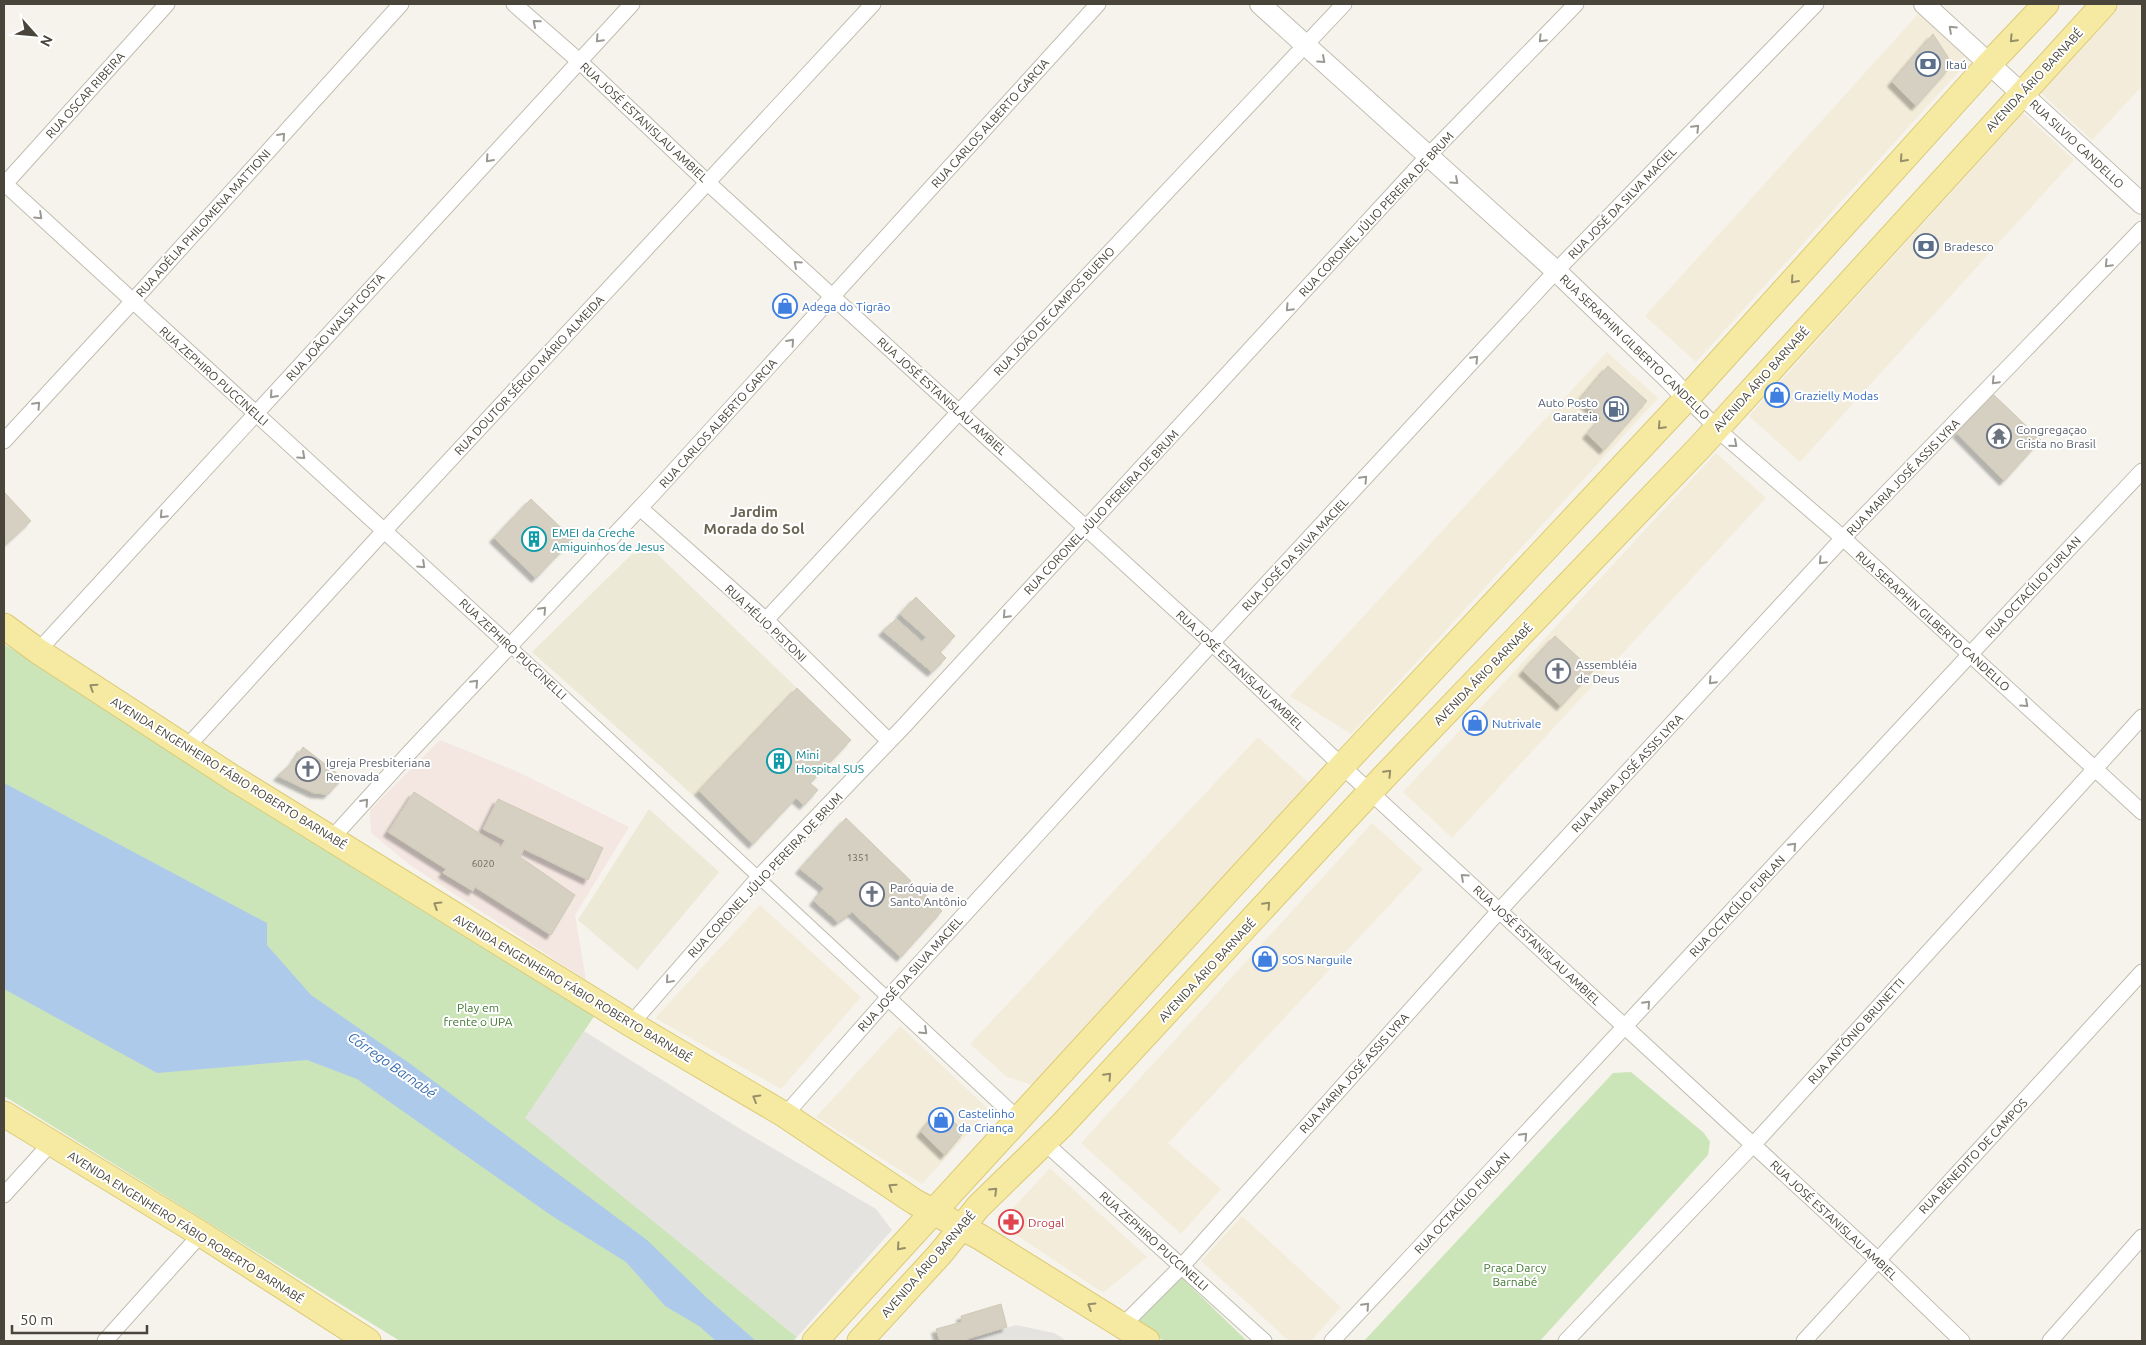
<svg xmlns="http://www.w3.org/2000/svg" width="2146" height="1345" viewBox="0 0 2146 1345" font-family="Ubuntu,sans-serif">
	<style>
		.commercial { fill: #f4ecda }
		.education { fill: #ece9d7 }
		.medical { fill: #f4e6e1 }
		.green { fill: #cbe5b9 }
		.parking { fill: #e4e3e0 }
		.water { fill: #aecaeb }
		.building { fill: #d5d0c2; stroke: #d0c9b6; filter: url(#shadow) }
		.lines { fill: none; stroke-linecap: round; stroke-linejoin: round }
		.pedestrian-casing { stroke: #c0bcaf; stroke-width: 13 }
		.minor-casing { stroke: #c0bcaf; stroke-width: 17 }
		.tertiary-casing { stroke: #c0bcaf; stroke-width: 22 }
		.primary-casing { stroke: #dbca74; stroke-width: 27 }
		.pedestrian { stroke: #fff; stroke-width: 11 }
		.minor { stroke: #fff; stroke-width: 15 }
		.tertiary { stroke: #fff; stroke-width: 20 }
		.primary { stroke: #f6eaa3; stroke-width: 25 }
		.oneway { stroke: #9b9993 }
		.oneway2 { stroke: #978f69 }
		.labels { text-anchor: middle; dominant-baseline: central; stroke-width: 4; stroke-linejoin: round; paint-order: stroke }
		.number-label { font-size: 10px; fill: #6c685c }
		.service-label { font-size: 12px; fill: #4e5e75; stroke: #fff; text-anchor: start }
		.street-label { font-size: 12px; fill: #49453a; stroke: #fff }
		.shop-label { font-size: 12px; fill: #366cbe; stroke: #fff; text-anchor: start }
		.worship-label { font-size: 12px; fill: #5b616d; stroke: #fff; text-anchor: start }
		.culture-label { font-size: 12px; fill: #0d838f; stroke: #fff; text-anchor: start }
		.park-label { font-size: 12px; fill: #427731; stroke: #fff }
		.health-label { font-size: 12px; fill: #be3a42; stroke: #fff; text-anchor: start }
		.water-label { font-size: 14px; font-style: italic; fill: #3b6dad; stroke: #fff }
		.quarter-label { font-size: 15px; font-weight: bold; fill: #6b6452; stroke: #fff }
	</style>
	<defs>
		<filter id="shadow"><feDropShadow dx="-4.5" dy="4.5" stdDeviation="1" flood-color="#0004"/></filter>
	</defs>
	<rect width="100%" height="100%" fill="#f5f3ec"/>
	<!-- commercial -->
	<g class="commercial">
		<polygon points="2118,4 2142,4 2142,86 2092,140 2038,90"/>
		<polygon points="1919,13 1970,59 1696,362 1645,316"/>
		<polygon points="2023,113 2074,160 1800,462 1749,416"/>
		<polygon points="1607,352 1658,398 1351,734 1290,696"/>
		<polygon points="1716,453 1766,498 1452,838 1403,792"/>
		<polygon points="1258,737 1309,783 1035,1086 1007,1077 970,1044"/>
		<polygon points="1372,823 1423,869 1168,1143 1221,1189 1181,1234 1081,1143"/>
		<polygon points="760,905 861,997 781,1089 655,1018"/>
		<polygon points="900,1026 989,1110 922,1184 816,1117"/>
		<polygon points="1050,1168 1147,1257 1103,1293 999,1223"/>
		<polygon points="1242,1216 1341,1307 1311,1341 1289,1341 1201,1261"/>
	</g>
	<!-- education -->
	<g class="education">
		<polygon points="655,552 797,688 699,791 695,797 532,652 632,554"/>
		<polygon points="649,809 719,872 637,970 578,920"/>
	</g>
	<!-- medical -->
	<polygon class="medical" points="440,740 516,771 629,827 575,915 586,980 410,865 371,833 370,810"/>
	<!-- green -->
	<g class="green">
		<polygon points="4,644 595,1015 526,1118 797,1337 793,1341 400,1341 4,1096"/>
		<polygon points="1631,1072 1704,1133 1710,1142 1708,1155 1540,1341 1364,1341 1613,1073"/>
		<polygon points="1180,1276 1247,1341 1165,1341 1135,1324"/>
	</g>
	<!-- parking -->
	<g class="parking">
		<polygon points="584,1031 742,1130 876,1209 892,1230 797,1337 525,1118"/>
		<polygon points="1016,1325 1054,1333 1067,1341 970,1341 969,1339"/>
	</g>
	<!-- water -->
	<polygon class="water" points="4,783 267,923 267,945 311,995 412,1065 647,1240 707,1298 756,1341 716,1341 699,1326 665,1306 626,1262 552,1216 357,1079 307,1060 157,1073 4,989"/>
	<!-- building -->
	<g class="building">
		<polygon points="1933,34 1948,57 1948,70 1916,106 1892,82"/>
		<polygon points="1608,366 1647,401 1604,450 1587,434 1601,418 1580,399"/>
		<polygon points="1993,394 2041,440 2004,481 1957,433"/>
		<polygon points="4,492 31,521 5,545 4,544"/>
		<polygon points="531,499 573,539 536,578 494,538"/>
		<polygon points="916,597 955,636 940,652 946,658 932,672 883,631 896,619 922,642 926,637 900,614"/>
		<polygon points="1555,636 1593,671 1561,706 1523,671"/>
		<polygon points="797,688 851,740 810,783 818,790 804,805 796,798 753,844 699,791"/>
		<polygon points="303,747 343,778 328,794 314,793 278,776 293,762"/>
		<polygon points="414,792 501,847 505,840 483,829 498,799 603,848 588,880 524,849 520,857 575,895 551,935 475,887 473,891 443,873 446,869 388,832"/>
		<polygon points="846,818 942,911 901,957 852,912 838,922 814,901 824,888 800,869"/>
		<polygon points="940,1108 964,1132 945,1155 921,1132"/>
		<polygon points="1001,1304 1007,1327 967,1339 968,1341 940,1341 936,1329 962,1322 961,1316"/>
	</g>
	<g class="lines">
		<defs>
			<polyline id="pedestrian" points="510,646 888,998"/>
			<g id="minor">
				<polyline points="514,4 579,61 708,183 1212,643 1342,766 1877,1259 1962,1341"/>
				<polyline points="4,183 510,646"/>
				<polyline points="4,185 167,4"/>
				<polyline points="1687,398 1726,437 1843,538 2142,812"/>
				<polyline points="4,441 132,302 401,4"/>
				<polyline points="640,508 766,620 889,741"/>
				<polyline points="766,620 959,412 1344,4"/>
				<polyline points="38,651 632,4"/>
				<polyline points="186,748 384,531 873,4"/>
				<polyline points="332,838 410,752 653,494 1098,4"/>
				<polyline points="888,998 1019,1120"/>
				<polyline points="631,1024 759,877 903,727 1428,156 1576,4"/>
				<polyline points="785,1115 888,998 1212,643 1556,271 1816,4"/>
				<polyline points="1044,1142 1264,1341"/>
				<polyline points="4,1195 51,1143"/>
				<polyline points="1122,1326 1182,1266 1500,910 1843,538 2142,229"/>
				<polyline points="105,1341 201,1234"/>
				<path d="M1332 1341C1603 1052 1870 759 2142 471"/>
				<polyline points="1566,1341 1753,1145 2142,717"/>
				<polyline points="1804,1341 2142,972"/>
				<polyline points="2050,1341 2142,1237"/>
			</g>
			<g id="tertiary">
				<polyline points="1260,4 1556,271 1669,379 1687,398"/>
				<polyline points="1924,4 2142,204"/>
			</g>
			<g id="primary">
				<polyline points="4,626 38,651 233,778 631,1024 785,1115 915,1202 980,1237 1147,1341"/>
				<polyline points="4,1114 201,1234 368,1341"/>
				<polyline points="815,1341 1342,766 1687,398 1989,64 2046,4"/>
				<polyline points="860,1341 940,1254 978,1207 1062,1125 1383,778 1700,447 2104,4"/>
			</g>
		</defs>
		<!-- pedestrian casing -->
		<use href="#pedestrian" class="pedestrian-casing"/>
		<!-- minor casing -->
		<use href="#minor" class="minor-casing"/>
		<!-- tertiary casing -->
		<use href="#tertiary" class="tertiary-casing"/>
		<!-- primary casing -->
		<use href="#primary" class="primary-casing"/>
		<!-- pedestrian -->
		<use href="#pedestrian" class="pedestrian"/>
		<!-- minor -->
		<use href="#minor" class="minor"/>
		<!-- tertiary -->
		<use href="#tertiary" class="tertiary"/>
		<!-- primary -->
		<use href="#primary" class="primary"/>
	</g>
	<!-- one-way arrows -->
	<defs><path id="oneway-chevron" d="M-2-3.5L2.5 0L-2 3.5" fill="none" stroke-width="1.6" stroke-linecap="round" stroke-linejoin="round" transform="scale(1.25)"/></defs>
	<g class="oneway">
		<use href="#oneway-chevron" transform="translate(536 23) rotate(-139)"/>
		<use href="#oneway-chevron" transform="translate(1952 29) rotate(-137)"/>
		<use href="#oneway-chevron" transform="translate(599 39) rotate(133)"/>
		<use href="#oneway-chevron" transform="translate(1542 39) rotate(134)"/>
		<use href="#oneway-chevron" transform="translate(1322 60) rotate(42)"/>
		<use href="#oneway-chevron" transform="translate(1696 128) rotate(-46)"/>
		<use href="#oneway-chevron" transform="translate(282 136) rotate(-48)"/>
		<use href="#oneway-chevron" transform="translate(489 159) rotate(132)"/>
		<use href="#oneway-chevron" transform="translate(1455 181) rotate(42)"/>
		<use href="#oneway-chevron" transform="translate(39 216) rotate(43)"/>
		<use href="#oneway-chevron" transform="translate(797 264) rotate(-138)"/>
		<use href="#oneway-chevron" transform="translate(2108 264) rotate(134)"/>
		<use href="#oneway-chevron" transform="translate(1289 308) rotate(133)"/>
		<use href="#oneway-chevron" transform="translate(791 342) rotate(-48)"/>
		<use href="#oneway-chevron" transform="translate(1475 359) rotate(-47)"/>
		<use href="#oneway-chevron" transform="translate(1995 381) rotate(134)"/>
		<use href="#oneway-chevron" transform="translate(273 395) rotate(132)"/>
		<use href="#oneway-chevron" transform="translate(37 405) rotate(-47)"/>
		<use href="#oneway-chevron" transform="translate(1734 444) rotate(41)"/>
		<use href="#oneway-chevron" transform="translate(302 456) rotate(42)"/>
		<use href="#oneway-chevron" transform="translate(1364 479) rotate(-47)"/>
		<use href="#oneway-chevron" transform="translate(163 515) rotate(133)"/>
		<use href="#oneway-chevron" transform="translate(1822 561) rotate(133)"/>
		<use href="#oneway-chevron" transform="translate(422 565) rotate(43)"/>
		<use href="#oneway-chevron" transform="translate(543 610) rotate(-47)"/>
		<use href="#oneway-chevron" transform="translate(1006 615) rotate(133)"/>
		<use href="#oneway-chevron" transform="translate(1712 681) rotate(133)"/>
		<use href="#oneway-chevron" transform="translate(475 683) rotate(-47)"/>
		<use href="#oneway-chevron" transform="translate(2025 704) rotate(42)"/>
		<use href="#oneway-chevron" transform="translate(365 802) rotate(-48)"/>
		<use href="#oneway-chevron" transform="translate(1793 846) rotate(-47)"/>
		<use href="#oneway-chevron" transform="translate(1464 877) rotate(-138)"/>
		<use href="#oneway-chevron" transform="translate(669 980) rotate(131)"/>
		<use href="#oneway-chevron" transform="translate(1647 1004) rotate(-47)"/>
		<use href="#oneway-chevron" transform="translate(924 1031) rotate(43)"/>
		<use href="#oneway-chevron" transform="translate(1524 1136) rotate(-47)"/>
		<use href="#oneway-chevron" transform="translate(1366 1306) rotate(-47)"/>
	</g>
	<g class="oneway2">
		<use href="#oneway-chevron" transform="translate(2013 39) rotate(134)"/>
		<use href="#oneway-chevron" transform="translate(1903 159) rotate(132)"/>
		<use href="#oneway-chevron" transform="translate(1794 280) rotate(132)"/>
		<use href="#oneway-chevron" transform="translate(1661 426) rotate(133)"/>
		<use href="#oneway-chevron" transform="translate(93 687) rotate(-147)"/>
		<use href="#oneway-chevron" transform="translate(1388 773) rotate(-46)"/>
		<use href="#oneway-chevron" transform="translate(437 905) rotate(-148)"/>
		<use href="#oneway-chevron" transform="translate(1267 905) rotate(-47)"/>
		<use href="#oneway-chevron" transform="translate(1108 1076) rotate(-47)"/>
		<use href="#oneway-chevron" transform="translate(756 1098) rotate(-150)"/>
		<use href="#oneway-chevron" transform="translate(892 1187) rotate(-146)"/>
		<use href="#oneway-chevron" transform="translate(994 1191) rotate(-44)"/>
		<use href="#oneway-chevron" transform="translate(900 1247) rotate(132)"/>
		<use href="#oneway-chevron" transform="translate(1091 1306) rotate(-148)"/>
	</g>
	<!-- icons -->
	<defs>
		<symbol id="bank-ring" viewBox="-11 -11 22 22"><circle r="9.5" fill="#fff" stroke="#5c6f8a" stroke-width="1.5"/><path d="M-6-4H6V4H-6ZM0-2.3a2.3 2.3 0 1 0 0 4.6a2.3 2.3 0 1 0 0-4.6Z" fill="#5c6f8a"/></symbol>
		<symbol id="shop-ring" viewBox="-11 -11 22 22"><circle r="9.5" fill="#fff" stroke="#3f7fe0" stroke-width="1.5"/><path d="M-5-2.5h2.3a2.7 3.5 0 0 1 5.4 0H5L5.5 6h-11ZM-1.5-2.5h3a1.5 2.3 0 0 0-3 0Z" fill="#3f7fe0"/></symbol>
		<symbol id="fuel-ring" viewBox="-11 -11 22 22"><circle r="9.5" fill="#fff" stroke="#5c6f8a" stroke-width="1.5"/><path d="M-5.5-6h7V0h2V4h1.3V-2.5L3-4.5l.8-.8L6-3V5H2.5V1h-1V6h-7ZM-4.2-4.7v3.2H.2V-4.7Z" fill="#5c6f8a"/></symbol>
		<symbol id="temple-ring" viewBox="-11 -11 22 22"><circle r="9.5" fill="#fff" stroke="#6b7280" stroke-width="1.5"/><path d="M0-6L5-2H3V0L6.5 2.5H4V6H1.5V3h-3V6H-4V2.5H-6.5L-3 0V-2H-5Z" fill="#6b7280"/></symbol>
		<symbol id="building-ring" viewBox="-11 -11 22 22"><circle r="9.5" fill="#fff" stroke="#0f9aa8" stroke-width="1.5"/><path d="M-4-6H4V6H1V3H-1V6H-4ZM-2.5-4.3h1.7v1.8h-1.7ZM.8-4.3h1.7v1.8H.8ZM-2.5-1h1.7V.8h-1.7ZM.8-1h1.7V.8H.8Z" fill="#0f9aa8"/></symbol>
		<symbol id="church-ring" viewBox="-11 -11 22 22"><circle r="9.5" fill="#fff" stroke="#6b7280" stroke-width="1.5"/><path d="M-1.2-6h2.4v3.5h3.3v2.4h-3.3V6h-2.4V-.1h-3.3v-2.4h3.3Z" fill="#6b7280"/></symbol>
		<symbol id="pharmacy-ring" viewBox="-11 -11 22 22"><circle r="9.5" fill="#fff" stroke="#e0444e" stroke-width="1.5"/><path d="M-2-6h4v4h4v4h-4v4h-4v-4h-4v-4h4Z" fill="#e0444e"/></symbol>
	</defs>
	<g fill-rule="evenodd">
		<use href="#bank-ring" x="1914" y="50" width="28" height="28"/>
		<use href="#bank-ring" x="1912" y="232" width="28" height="28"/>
		<use href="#shop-ring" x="771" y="292" width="28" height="28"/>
		<use href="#shop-ring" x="1763" y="381" width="28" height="28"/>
		<use href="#fuel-ring" x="1602" y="395" width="28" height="28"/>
		<use href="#temple-ring" x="1985" y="422" width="28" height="28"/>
		<use href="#building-ring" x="520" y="525" width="28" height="28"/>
		<use href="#church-ring" x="1544" y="657" width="28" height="28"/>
		<use href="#shop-ring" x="1461" y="709" width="28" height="28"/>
		<use href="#building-ring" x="765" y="747" width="28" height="28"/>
		<use href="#church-ring" x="294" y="755" width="28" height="28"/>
		<use href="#church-ring" x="858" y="880" width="28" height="28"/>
		<use href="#shop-ring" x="1251" y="945" width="28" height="28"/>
		<use href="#shop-ring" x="927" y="1106" width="28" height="28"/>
		<use href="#pharmacy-ring" x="997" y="1208" width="28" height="28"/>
	</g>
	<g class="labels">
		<!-- number labels -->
		<g class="number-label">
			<text x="858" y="857">1351</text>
			<text x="483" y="863">6020</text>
		</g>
		<!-- service labels -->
		<g class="service-label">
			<text x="1946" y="64">Itaú</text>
			<text x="1944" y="246">Bradesco</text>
			<text x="1598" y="402" text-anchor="end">Auto Posto<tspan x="1598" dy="14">Garateia</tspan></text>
		</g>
		<!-- street labels -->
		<g class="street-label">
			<text transform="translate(2034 80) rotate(-47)">AVENIDA ÁRIO BARNABÉ</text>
			<text transform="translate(85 95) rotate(-48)">RUA OSCAR RIBEIRA</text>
			<text transform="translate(644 122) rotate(43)">RUA JOSÉ ESTANISLAU AMBIEL</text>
			<text transform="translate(990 123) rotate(-48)">RUA CARLOS ALBERTO GARCIA</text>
			<text transform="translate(2077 144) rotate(43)">RUA SILVIO CANDELLO</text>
			<text transform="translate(1622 203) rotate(-46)">RUA JOSÉ DA SILVA MACIEL</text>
			<text transform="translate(1376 214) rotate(-47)">RUA CORONEL JÚLIO PEREIRA DE BRUM</text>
			<text transform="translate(203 223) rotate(-48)">RUA ADÉLIA PHILOMENA MATTIONI</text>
			<text transform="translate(1054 311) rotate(-47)">RUA JOÃO DE CAMPOS BUENO</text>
			<text transform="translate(335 327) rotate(-48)">RUA JOÃO WALSH COSTA</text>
			<text transform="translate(1635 347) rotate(44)">RUA SERAPHIN GILBERTO CANDELLO</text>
			<text transform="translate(529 375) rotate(-47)">RUA DOUTOR SÉRGIO MÁRIO ALMEIDA</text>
			<text transform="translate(214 376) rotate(42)">RUA ZEPHIRO PUCCINELLI</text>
			<text transform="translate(1761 379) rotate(-48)">AVENIDA ÁRIO BARNABÉ</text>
			<text transform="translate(942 396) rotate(42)">RUA JOSÉ ESTANISLAU AMBIEL</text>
			<text transform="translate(718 423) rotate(-48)">RUA CARLOS ALBERTO GARCIA</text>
			<text transform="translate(1903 477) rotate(-46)">RUA MARIA JOSÉ ASSIS LYRA</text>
			<text transform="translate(1101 512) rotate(-47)">RUA CORONEL JÚLIO PEREIRA DE BRUM</text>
			<text transform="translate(1295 554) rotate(-47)">RUA JOSÉ DA SILVA MACIEL</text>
			<text transform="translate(2033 587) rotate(-47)">RUA OCTACÍLIO FURLAN</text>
			<text transform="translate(1933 621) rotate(42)">RUA SERAPHIN GILBERTO CANDELLO</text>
			<text transform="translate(766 623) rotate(43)">RUA HÉLIO PISTONI</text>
			<text transform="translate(513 649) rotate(43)">RUA ZEPHIRO PUCCINELLI</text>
			<text transform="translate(1240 670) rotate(43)">RUA JOSÉ ESTANISLAU AMBIEL</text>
			<text transform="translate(1483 674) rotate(-46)">AVENIDA ÁRIO BARNABÉ</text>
			<text transform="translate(229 773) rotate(32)">AVENIDA ENGENHEIRO FÁBIO ROBERTO BARNABÉ</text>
			<text transform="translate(1627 773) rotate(-47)">RUA MARIA JOSÉ ASSIS LYRA</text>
			<text transform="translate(765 875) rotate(-47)">RUA CORONEL JÚLIO PEREIRA DE BRUM</text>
			<text transform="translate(1737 906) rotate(-47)">RUA OCTACÍLIO FURLAN</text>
			<text transform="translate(1537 945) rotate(43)">RUA JOSÉ ESTANISLAU AMBIEL</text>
			<text transform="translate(1207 970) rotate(-47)">AVENIDA ÁRIO BARNABÉ</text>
			<text transform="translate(910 974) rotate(-48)">RUA JOSÉ DA SILVA MACIEL</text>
			<text transform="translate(573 988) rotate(31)">AVENIDA ENGENHEIRO FÁBIO ROBERTO BARNABÉ</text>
			<text transform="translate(1856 1031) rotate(-48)">RUA ANTÔNIO BRUNETTI</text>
			<text transform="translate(1354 1073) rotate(-48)">RUA MARIA JOSÉ ASSIS LYRA</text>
			<text transform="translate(1973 1156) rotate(-47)">RUA BENEDITO DE CAMPOS</text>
			<text transform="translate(1462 1203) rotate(-47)">RUA OCTACÍLIO FURLAN</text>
			<text transform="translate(1834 1220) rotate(43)">RUA JOSÉ ESTANISLAU AMBIEL</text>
			<text transform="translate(186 1227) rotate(32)">AVENIDA ENGENHEIRO FÁBIO ROBERTO BARNABÉ</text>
			<text transform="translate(1154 1241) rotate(42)">RUA ZEPHIRO PUCCINELLI</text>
			<text transform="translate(928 1264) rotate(-49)">AVENIDA ÁRIO BARNABÉ</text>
		</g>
		<!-- shop labels -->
		<g class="shop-label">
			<text x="802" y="306">Adega do Tigrão</text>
			<text x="1794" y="395">Grazielly Modas</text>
			<text x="1492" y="723">Nutrivale</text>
			<text x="1282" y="959">SOS Narguile</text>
			<text x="958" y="1113">Castelinho<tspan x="958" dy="14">da Criança</tspan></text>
		</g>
		<!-- worship labels -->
		<g class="worship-label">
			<text x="2016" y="429">Congregaçao<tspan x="2016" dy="14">Crista no Brasil</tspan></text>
			<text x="1576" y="664">Assembléia<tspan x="1576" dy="14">de Deus</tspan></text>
			<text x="326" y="762">Igreja Presbiteriana<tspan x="326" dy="14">Renovada</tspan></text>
			<text x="890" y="887">Paróquia de<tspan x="890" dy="14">Santo Antônio</tspan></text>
		</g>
		<!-- culture labels -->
		<g class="culture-label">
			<text x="552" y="532">EMEI da Creche<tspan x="552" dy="14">Amiguinhos de Jesus</tspan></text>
			<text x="796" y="754">Mini<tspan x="796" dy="14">Hospital SUS</tspan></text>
		</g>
		<!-- park labels -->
		<g class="park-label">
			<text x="478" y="1007">Play em<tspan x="478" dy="14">frente o UPA</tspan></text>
			<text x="1515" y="1267">Praça Darcy<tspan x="1515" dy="14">Barnabé</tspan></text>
		</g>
		<!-- health labels -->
		<g class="health-label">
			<text x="1028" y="1222">Drogal</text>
		</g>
		<!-- water labels -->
		<g class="water-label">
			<text transform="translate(392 1065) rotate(35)">Córrego Barnabé</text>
		</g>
		<!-- quarter labels -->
		<g class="quarter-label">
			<text x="754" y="511">Jardim<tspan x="754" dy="17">Morada do Sol</tspan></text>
		</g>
	</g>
	<!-- border -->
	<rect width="2146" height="1345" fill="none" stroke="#49453a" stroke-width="10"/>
	<!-- north arrow -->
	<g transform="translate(35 35) rotate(117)" stroke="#ffffff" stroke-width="4" paint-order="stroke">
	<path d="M0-4L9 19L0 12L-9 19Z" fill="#49453a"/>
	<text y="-8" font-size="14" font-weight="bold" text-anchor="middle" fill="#49453a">N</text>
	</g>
	<!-- scale -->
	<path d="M12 1325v8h135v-8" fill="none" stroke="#49453a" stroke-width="2.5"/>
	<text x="20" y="1325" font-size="15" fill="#49453a" stroke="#ffffff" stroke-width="4" paint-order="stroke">50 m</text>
</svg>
